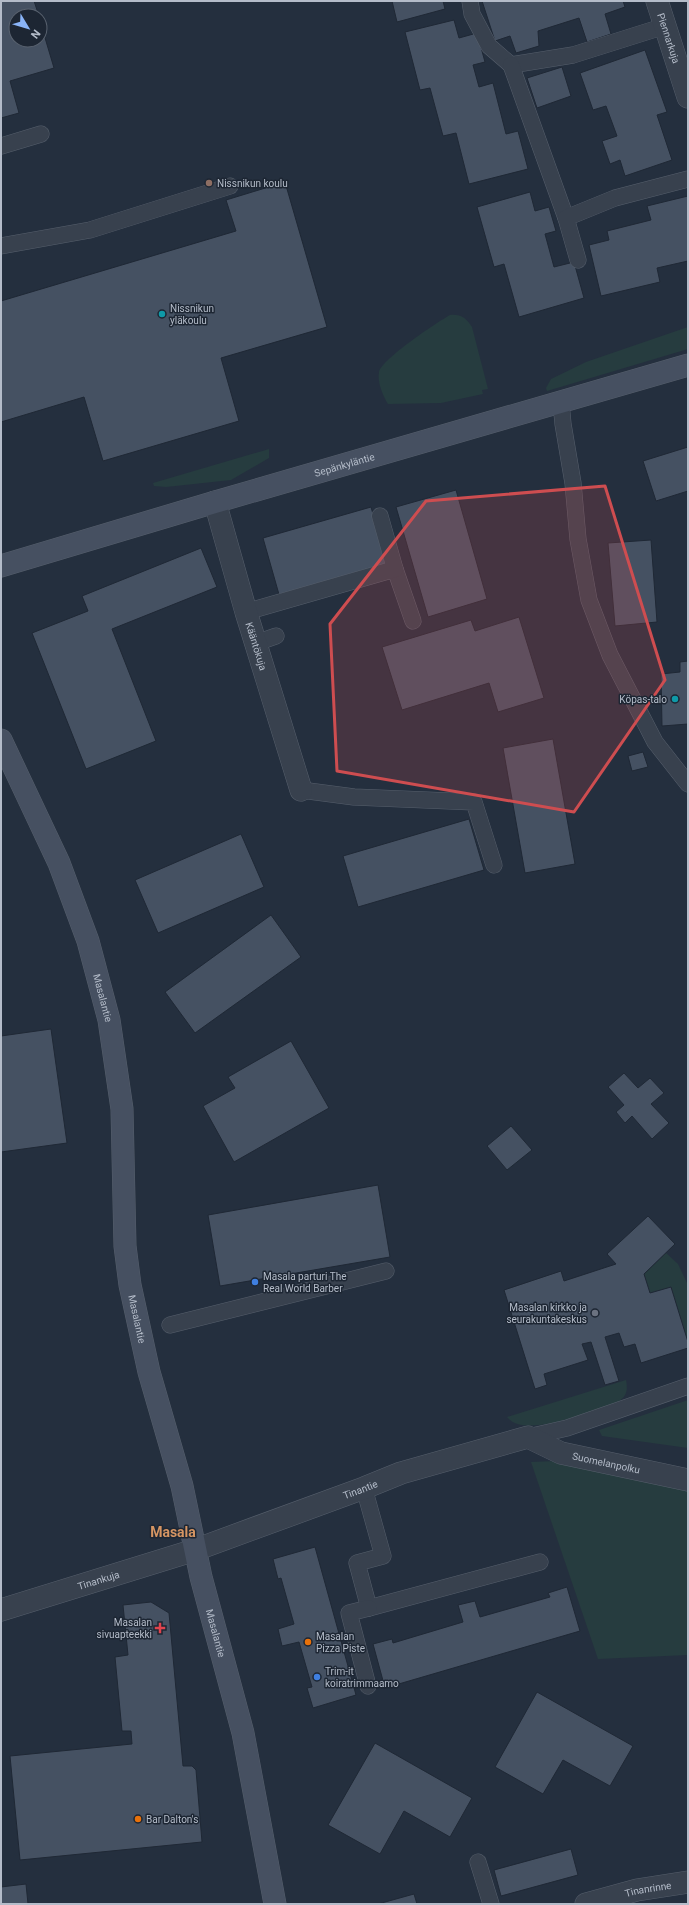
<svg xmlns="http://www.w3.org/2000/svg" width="689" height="1905" viewBox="0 0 689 1905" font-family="Roboto,sans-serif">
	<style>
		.green { fill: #263c3f }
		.building { fill: #455162; stroke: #1f2835 }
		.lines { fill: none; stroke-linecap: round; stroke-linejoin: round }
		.lane-casing { stroke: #565f6c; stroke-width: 17 }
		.street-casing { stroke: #565f6c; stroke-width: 23 }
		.secondary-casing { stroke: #565f6c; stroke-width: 23 }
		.lane { stroke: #38414e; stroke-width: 16 }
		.street { stroke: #38414e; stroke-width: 22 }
		.secondary { stroke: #465061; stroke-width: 22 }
		.marked { fill: #ce4d50; fill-opacity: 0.2; stroke: #ce4d50; stroke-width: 3; stroke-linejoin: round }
		.education-dot { fill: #8d6e63; stroke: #1d2633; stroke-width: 1.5 }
		.culture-dot { fill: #0f9aa8; stroke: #1d2633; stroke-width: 1.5 }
		.shop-dot { fill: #3f7fe0; stroke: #1d2633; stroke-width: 1.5 }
		.worship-dot { fill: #6b7280; stroke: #1d2633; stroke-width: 1.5 }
		.health-dot { fill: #e0444e; stroke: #1d2633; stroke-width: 1.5 }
		.food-dot { fill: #e8710a; stroke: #1d2633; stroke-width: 1.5 }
		.labels { text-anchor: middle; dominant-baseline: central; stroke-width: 3; stroke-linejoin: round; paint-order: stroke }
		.street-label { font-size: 10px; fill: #b4bcc9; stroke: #1d2633 }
		.poi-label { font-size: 10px; fill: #b4bcc9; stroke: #1d2633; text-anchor: start }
		.district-label { font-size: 14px; font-weight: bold; fill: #d59563; stroke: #1d2633 }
	</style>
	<rect width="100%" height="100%" fill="#242f3e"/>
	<!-- green -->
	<g class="green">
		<path d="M450 315C461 314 466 318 472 327L488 389 482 390 483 394 441 403 388 404C383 396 377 382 379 372 382 359 436 323 450 315Z"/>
		<polygon points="688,327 688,349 547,391 546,388 551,379 586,362"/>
		<polygon points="269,449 269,458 231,480 166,487 154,486 153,483"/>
		<polygon points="666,1253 678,1264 688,1285 688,1342 671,1287 650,1293 644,1274"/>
		<path d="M626 1380C628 1390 627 1396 618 1402 594 1410 525 1440 507 1417Z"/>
		<polygon points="688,1400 688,1448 602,1436 599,1430"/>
		<polygon points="555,1461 688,1488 688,1655 598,1659 531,1462"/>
	</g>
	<!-- building -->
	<g class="building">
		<polygon points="1,1 34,1 39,16 16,16 16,40 40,40 40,21 54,68 10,81 19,113 1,118"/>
		<polygon points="392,1 443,1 445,9 397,22"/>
		<polygon points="482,1 623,1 625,7 605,14 611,34 587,42 579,18 538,31 539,46 516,53 510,36 495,41"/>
		<polygon points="454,20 459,38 477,33 485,62 473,65 479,87 493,83 506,134 518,131 528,169 469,184 456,133 443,136 430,88 420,90 405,32"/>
		<polygon points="645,50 667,112 657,115 672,160 625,176 620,160 610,164 602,141 617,136 606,106 593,110 580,73"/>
		<polygon points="562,67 571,96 537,108 527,78"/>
		<polygon points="285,182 327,327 221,358 239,421 103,461 84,397 1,422 1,301 236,231 226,200"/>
		<polygon points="530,192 535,211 549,207 556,231 545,234 554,267 574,262 584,298 519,317 504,264 494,267 477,207"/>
		<polygon points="688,196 688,261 657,268 660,282 601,296 589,245 609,240 607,231 651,220 647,206"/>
		<polygon points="688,447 688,491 656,501 643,461"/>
		<polygon points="456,490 487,599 428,617 396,507"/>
		<polygon points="371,507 388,567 280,598 263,538"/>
		<polygon points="651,540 657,622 615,626 608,543"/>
		<polygon points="201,548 217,587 112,629 156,741 86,769 32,633 88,611 82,596"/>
		<polygon points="519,617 544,698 498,712 489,683 402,710 382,647 471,620 475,631"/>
		<polygon points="688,661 688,724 662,726 661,674 680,672 680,662"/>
		<polygon points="553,739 575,864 525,873 503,748"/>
		<polygon points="643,752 648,767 632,771 628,756"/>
		<polygon points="469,819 484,870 358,907 343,856"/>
		<polygon points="241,834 264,887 158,933 135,880"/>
		<polygon points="271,915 301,957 195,1033 165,992"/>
		<polygon points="51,1029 67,1143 1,1152 1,1036"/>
		<polygon points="291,1041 329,1108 234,1162 203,1106 235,1088 228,1077"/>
		<polygon points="624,1073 638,1088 650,1078 664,1093 651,1104 669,1123 652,1139 632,1116 625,1123 616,1112 624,1105 608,1087"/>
		<polygon points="511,1126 532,1150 507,1170 487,1146"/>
		<polygon points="378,1185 390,1257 220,1286 208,1215"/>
		<polygon points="648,1216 675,1244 644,1274 650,1293 671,1287 688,1342 688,1348 641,1363 635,1344 624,1347 619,1333 605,1337 619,1381 605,1385 591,1342 582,1344 588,1360 544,1374 547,1385 535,1389 504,1290 561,1271 564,1281 616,1264 607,1254"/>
		<polygon points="315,1547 356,1695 313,1708 307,1688 312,1687 299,1642 282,1646 278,1629 294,1624 281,1578 278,1579 273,1559"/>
		<polygon points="567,1587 580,1631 385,1688 373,1644 392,1639 393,1643 463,1622 458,1605 475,1601 480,1617 550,1597 548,1593"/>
		<polygon points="151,1602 169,1613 183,1766 192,1766 196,1770 202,1842 20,1860 10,1756 132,1744 131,1731 122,1731 115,1657 128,1655 123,1605"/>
		<polygon points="537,1692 633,1746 610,1786 563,1760 543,1794 495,1767"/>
		<polygon points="375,1743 472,1798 450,1837 404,1811 380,1854 328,1825"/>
		<polygon points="571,1849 578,1875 501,1896 494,1870"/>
		<polygon points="26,1884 28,1904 1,1904 1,1887"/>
		<polygon points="414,1894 417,1904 378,1904"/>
	</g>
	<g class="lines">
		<defs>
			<g id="lane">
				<polyline points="470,1 472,14 489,46 511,65 573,55 665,26"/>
				<polyline points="511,65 566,218"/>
				<polyline points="1,146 41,134"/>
				<polyline points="1,246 90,230 230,186"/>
				<polyline points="578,260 566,218 615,198 688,179"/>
				<polyline points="561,402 563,424 573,483 578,539 589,600 610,655 655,742 688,784"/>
				<polyline points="395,569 413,621"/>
				<polyline points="246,612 395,569 380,516"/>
				<polyline points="256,643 276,636"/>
				<polyline points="301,790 354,797 474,802 494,865"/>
				<polyline points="170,1325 386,1271"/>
				<polyline points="528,1437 567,1428 688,1386"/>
				<polyline points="364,1488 383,1556 357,1563 369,1608 540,1562"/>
				<polyline points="368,1686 349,1613 369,1608"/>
				<polyline points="478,1862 491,1904"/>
			</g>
			<g id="street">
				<path id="s1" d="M657 1 688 97"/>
				<path id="s2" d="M215 502 246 612 301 790"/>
				<path id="s3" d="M1 1610 195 1550 364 1488 401 1473 528 1437 561 1453 688 1480"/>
				<path id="s4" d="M586 1904 637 1890 688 1882"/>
			</g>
			<g id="secondary">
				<path id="s5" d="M1 566 215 502 688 365"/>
				<path id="s6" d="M1 740 59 863 88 941 109 1020 122 1109 125 1246 130 1285 149 1372 182 1486 201 1577 243 1733 275 1904"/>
			</g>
		</defs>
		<!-- lane casing -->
		<use href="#lane" class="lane-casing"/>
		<!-- street casing -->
		<use href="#street" class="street-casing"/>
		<!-- secondary casing -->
		<use href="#secondary" class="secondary-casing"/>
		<!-- lane -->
		<use href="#lane" class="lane"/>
		<!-- street -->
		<use href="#street" class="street"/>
		<!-- secondary -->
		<use href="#secondary" class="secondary"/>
	</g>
	<!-- marked area -->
	<path class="marked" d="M605 486 665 680 574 812 337 771 330 624 426 501Z"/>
	<!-- markers -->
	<circle class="education-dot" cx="209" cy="183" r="4"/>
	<g class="culture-dot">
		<circle cx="162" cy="314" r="4"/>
		<circle cx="675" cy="699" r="4"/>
	</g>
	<g class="shop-dot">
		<circle cx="255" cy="1282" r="4"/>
		<circle cx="317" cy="1677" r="4"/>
	</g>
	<circle class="worship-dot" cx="595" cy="1313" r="4"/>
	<path class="health-dot" d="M158 1622h4v4h4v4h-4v4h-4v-4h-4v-4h4z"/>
	<g class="food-dot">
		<circle cx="308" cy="1642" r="4"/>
		<circle cx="138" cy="1819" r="4"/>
	</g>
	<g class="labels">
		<!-- street labels -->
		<g class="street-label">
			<text stroke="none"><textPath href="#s1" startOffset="39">Piennarkuja</textPath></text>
			<text stroke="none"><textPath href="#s5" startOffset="358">Sepänkyläntie</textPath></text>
			<text stroke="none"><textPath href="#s2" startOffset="150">Kääntökuja</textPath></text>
			<text stroke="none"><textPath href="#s6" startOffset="278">Masalantie</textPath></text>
			<text stroke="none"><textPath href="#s6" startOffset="602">Masalantie</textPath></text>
			<text stroke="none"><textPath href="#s3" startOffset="638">Suomelanpolku</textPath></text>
			<text stroke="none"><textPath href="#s3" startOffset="379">Tinantie</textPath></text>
			<text stroke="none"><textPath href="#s3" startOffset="102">Tinankuja</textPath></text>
			<text stroke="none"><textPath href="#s6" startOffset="926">Masalantie</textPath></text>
			<text stroke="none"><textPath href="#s4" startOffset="64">Tinanrinne</textPath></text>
		</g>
		<!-- poi labels -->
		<g class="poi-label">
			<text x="217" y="183">Nissnikun koulu</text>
			<text x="170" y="308">Nissnikun<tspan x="170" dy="12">yläkoulu</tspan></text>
			<text x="667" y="699" text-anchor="end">Köpas-talo</text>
			<text x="263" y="1276">Masala parturi The<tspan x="263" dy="12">Real World Barber</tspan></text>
			<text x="587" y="1307" text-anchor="end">Masalan kirkko ja<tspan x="587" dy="12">seurakuntakeskus</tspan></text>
			<text x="152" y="1622" text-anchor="end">Masalan<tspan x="152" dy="12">sivuapteekki</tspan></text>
			<text x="316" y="1636">Masalan<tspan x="316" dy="12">Pizza Piste</tspan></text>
			<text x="325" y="1671">Trim-it<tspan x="325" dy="12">koiratrimmaamo</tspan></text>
			<text x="146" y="1819">Bar Dalton's</text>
		</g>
		<!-- district labels -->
		<g class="district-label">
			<text x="173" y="1532">Masala</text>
		</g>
	</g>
	<!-- border -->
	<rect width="689" height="1905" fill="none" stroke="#b4bcc9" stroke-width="4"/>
	<!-- north arrow -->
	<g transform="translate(28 28) rotate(128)"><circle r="19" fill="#1d2633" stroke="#59626f"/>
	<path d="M0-3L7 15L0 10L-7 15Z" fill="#8ab4f8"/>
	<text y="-6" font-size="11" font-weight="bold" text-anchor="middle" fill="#b4bcc9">N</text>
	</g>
</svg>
